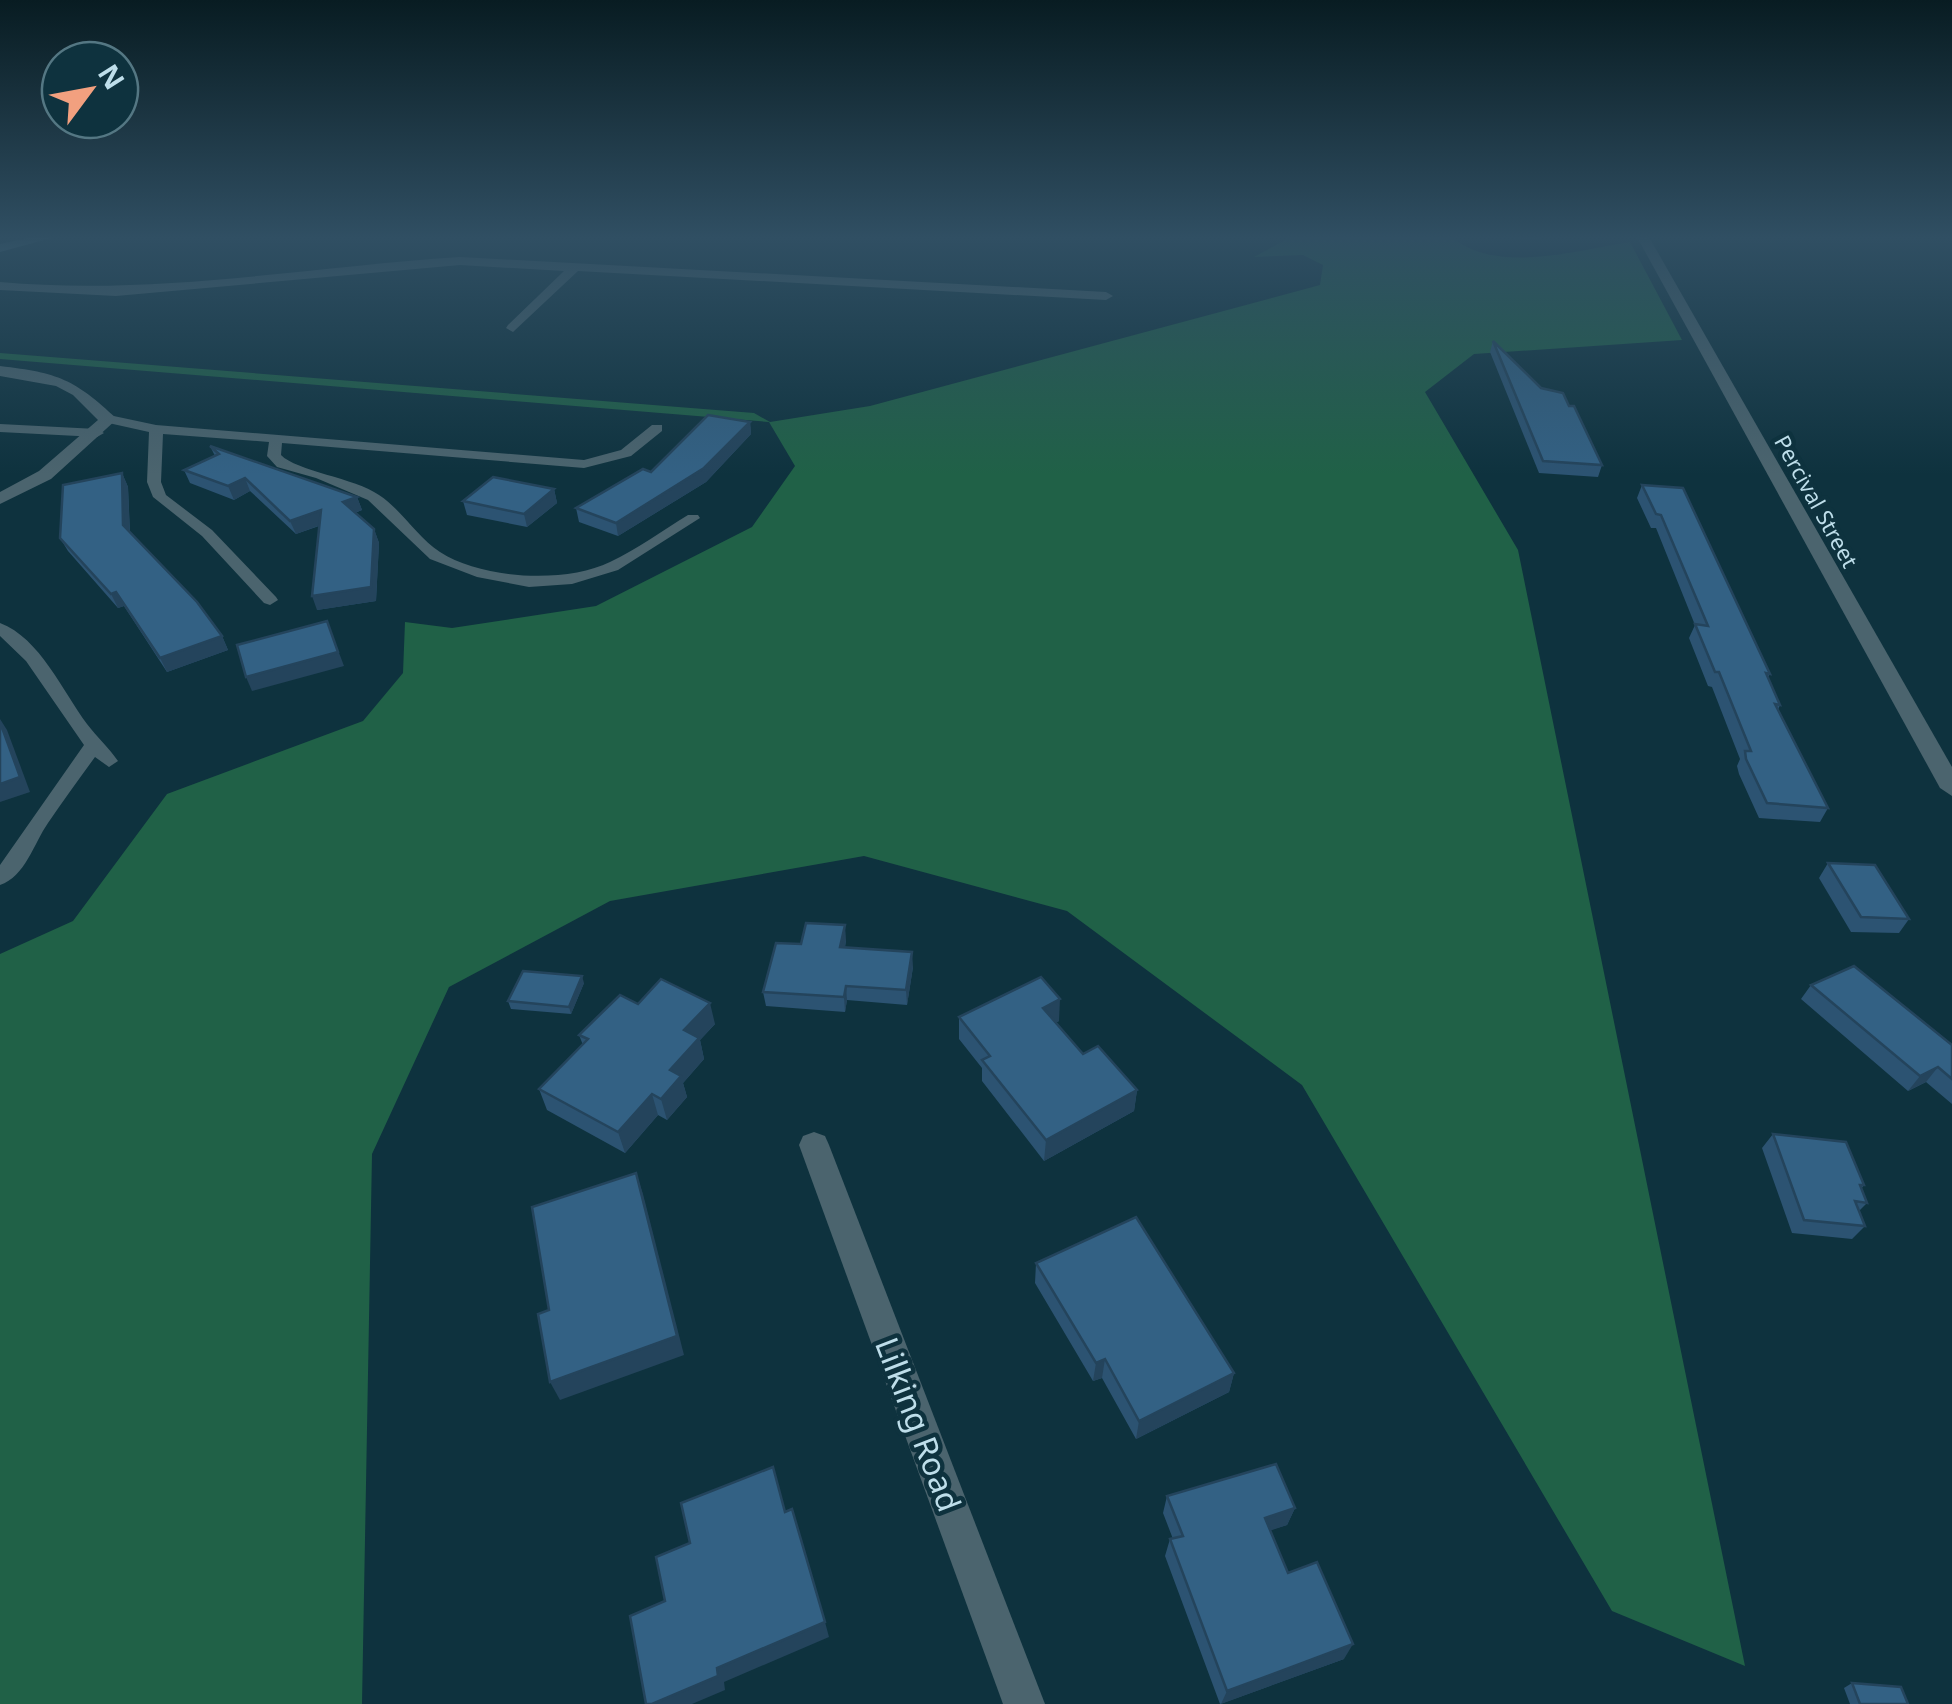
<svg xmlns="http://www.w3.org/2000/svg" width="1952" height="1704" viewBox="0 0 1952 1704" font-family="'Noto Sans',sans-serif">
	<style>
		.forest { fill: #206147 }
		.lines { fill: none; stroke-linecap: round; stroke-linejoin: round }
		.lane { fill: #4b646e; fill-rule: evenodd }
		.street { fill: #4b646e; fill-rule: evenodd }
		.secondary { fill: #5a8393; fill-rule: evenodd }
		.wall { fill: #2c5372 }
		.shaded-wall { fill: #24445c }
		.building { fill: #336184; stroke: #24445c; stroke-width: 2.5 }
		.labels { text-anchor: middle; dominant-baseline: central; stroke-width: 9; stroke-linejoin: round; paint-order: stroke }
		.far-street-label { font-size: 22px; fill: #bedeea; stroke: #0e323e }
		.near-street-label { font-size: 32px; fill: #bedeea; stroke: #0e323e }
	</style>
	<rect width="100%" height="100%" fill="#0e323e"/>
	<!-- forest -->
	<path class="forest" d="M1291 237H1452C1496 275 1577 250 1630 242L1682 340 1474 354 1425 392 1518 550 1745 1666 1612 1611 1302 1085 1067 911 864 856 610 901 449 987 372 1154 362 1704H0V954L73 921 167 794 363 721 403 673 405 622 452 628 596 606 752 527 795 466 769 422 0 359V353L754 413 770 422 870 406 1320 285 1323 265 1303 255 1254 257Z"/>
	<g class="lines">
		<!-- lane -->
		<g class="lane">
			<path d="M109 415 156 425 584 460 621 450 652 425H662V431L631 456 584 468 282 443 281 455C296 471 355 478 379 495 402 510 417 537 440 552 482 579 565 584 610 562 637 549 662 531 688 515H698L700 518 618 570 572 584 529 587 477 577 430 559 368 500 316 478 277 467 267 456 269 442 163 434 161 482 166 495 212 530 276 597 278 600 270 605 264 603 202 536 153 497 147 482 149 432 104 422V416Z"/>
			<polygon points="0,424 97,429 104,433 97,437 0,432"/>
			<path d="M0 623C40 638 63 692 87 724 97 737 109 748 118 761L109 767 95 757C79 779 63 801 48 823 34 843 25 877 0 885V865L84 745 26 661 0 636Z"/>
		</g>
		<!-- street -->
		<g class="street">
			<polygon points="1637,237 1649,237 1952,767 1952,796 1940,788"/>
			<path d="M460 257 1106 292 1113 296 1106 300 578 271 513 332 506 328 508 325 564 271 460 265 116 296 0 290V282C155 296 306 267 460 257Z"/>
			<path d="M0 366C59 373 74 379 117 419L51 479 0 504V492L39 471 98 420 73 395 56 386 0 376Z"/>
			<polygon points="814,1132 825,1136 829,1145 1045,1704 1003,1704 799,1145 803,1136"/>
		</g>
		<!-- secondary -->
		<polygon class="secondary" points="32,237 55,237 0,252 0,244"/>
	</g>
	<!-- wall -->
	<g class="wall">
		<polygon points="1499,237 1542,237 1541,240"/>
		<polygon points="1493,341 1541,388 1569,406 1602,465 1598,477 1539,473 1490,352"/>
		<polygon points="750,422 751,434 706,482 618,536 579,522 576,508"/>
		<polygon points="210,446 357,497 362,510 355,513 374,529 379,543 376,601 317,610 319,526 296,534 250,491 234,500 190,483 184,470 215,456"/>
		<polygon points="122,473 128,487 130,532 222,636 228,650 167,672 124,606 118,608 68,551 60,538"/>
		<polygon points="1642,485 1770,674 1768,677 1780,705 1778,710 1828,808 1820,822 1759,818 1739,774 1737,766 1740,759 1712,687 1708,686 1689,638 1695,625 1656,528 1651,528 1637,498"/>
		<polygon points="554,489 557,503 527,527 467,515 463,501"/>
		<polygon points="1828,863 1909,919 1899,933 1851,932 1819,878"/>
		<polygon points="846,940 845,948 913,967 907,1005 847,1000 845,1012 766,1006 763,992 801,944"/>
		<polygon points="584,983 571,1014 511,1009 508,1001"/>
		<polygon points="1811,985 1952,1045 1952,1104 1926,1082 1908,1091 1801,999"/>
		<polygon points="638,1004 715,1024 700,1040 704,1059 683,1083 687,1097 667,1120 658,1115 625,1153 547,1110 539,1089 583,1045 579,1035"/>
		<polygon points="959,1017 1059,1021 1055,1023 1083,1054 1137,1090 1134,1111 1044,1161 982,1081 982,1068 959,1039"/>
		<polygon points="1773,1134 1864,1185 1861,1189 1867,1203 1859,1211 1865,1226 1852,1239 1792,1233 1762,1148"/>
		<polygon points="1036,1263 1234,1373 1229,1392 1136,1439 1102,1378 1093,1381 1035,1283"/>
		<polygon points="1167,1496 1295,1508 1287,1525 1270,1530 1288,1573 1344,1659 1220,1704 1165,1556 1170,1539 1173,1539 1163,1513"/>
		<polygon points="1852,1683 1908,1704 1850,1704 1844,1688"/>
	</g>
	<!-- shaded-wall -->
	<g class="shaded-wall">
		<polygon points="750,422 751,434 706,482 618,536 616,523"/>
		<polygon points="122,473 128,487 130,539 123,525"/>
		<polygon points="245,478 250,491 234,500 228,486"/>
		<polygon points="554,489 557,503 527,527 524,514"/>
		<polygon points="357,497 362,510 348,515 343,502"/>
		<polygon points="321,510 326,523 296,534 290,521"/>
		<polygon points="374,529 379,543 376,601 317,610 312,596"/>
		<polygon points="116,592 124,606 118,608 111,594"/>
		<polygon points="327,621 344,666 252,691 246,677"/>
		<polygon points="222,636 228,650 167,672 160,658"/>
		<polygon points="0,719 7,730 30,792 0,802"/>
		<polygon points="845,925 846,940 842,962 840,947"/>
		<polygon points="912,952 913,967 907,1005 906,990"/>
		<polygon points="582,976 584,983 571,1014 569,1007"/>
		<polygon points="846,986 847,1000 845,1012 844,997"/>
		<polygon points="1060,999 1059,1021 1042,1030 1043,1008"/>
		<polygon points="710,1003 715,1024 700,1040 704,1059 683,1083 687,1097 667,1120 661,1099 684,1030"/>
		<polygon points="1938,1067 1926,1082 1908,1091 1920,1076"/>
		<polygon points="1137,1090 1134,1111 1044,1161 1046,1140"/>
		<polygon points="652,1094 658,1115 625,1153 618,1132"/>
		<polygon points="636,1173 643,1194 684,1355 560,1400 550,1382"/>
		<polygon points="1105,1359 1102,1378 1093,1381 1096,1363"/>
		<polygon points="1234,1373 1229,1392 1136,1439 1139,1421"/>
		<polygon points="1295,1508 1287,1525 1258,1535 1265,1518"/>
		<polygon points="825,1622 829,1637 724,1682 725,1690 692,1704 652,1704 717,1668"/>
		<polygon points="1353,1644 1344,1659 1221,1704 1227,1691"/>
	</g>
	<!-- building -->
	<g class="building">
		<polygon points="1493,341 1541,388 1563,393 1569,406 1574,406 1602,465 1543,461"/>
		<polygon points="708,415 750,422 704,468 616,523 576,508 643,469 651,472"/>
		<polygon points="210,446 357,497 343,502 374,529 371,587 312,596 321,510 290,521 245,478 228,486 184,470 219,454"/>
		<polygon points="122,473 123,525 197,602 222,636 160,658 116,592 111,594 60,538 63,485"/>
		<polygon points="493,477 554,489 524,514 463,501"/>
		<polygon points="1642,485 1683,488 1770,674 1766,673 1780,705 1775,704 1828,808 1767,803 1746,759 1745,751 1751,751 1719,672 1715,672 1695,624 1708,626 1661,515 1656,514"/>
		<polygon points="327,621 338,652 246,677 237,645"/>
		<polygon points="0,722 20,777 0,784"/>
		<polygon points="1828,863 1875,865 1909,919 1861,917"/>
		<polygon points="806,923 845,925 840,947 912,952 906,990 846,986 844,997 763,992 776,943 801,944"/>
		<polygon points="1854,966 1952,1045 1952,1079 1938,1067 1920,1076 1811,985"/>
		<polygon points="523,971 582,976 569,1007 508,1001"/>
		<polygon points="1041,977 1060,999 1043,1008 1083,1054 1098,1046 1137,1090 1046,1140 982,1060 990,1056 959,1017"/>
		<polygon points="661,979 710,1003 684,1030 699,1038 670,1070 681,1076 661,1099 652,1094 618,1132 539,1089 588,1039 579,1035 620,995 638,1004"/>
		<polygon points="1773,1134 1846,1142 1864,1185 1860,1185 1867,1203 1855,1201 1865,1226 1804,1220"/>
		<polygon points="636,1173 677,1336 550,1382 538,1314 549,1310 532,1207"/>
		<polygon points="1136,1217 1234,1373 1139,1421 1105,1359 1096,1363 1036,1263"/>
		<polygon points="1276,1464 1295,1508 1265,1518 1288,1573 1317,1562 1353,1644 1227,1691 1170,1539 1183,1536 1167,1496"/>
		<polygon points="773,1467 785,1512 792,1509 825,1622 717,1668 718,1676 652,1704 646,1704 630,1616 665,1601 656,1557 690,1543 681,1503"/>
		<polygon points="1852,1683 1901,1687 1908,1704 1860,1704"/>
	</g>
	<!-- sky -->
	<linearGradient id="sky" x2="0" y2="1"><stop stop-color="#081c22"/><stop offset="0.5" stop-color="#304f63"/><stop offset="1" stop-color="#304f63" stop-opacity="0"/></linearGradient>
	<rect width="1952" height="475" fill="url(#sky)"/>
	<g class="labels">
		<!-- far-street labels -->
		<g class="far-street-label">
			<text transform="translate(1817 501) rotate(61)">Percival Street</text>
		</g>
		<!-- near-street labels -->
		<g class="near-street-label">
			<text transform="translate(919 1424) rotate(69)">Lilking Road</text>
		</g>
	</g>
	<!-- north arrow -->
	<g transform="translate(90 90) rotate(58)"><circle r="48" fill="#0e323e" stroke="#547783" stroke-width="2.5"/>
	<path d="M0-8L18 38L0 25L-18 38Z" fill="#f2a07f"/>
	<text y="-15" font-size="28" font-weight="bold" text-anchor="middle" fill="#bedeea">N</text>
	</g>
</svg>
